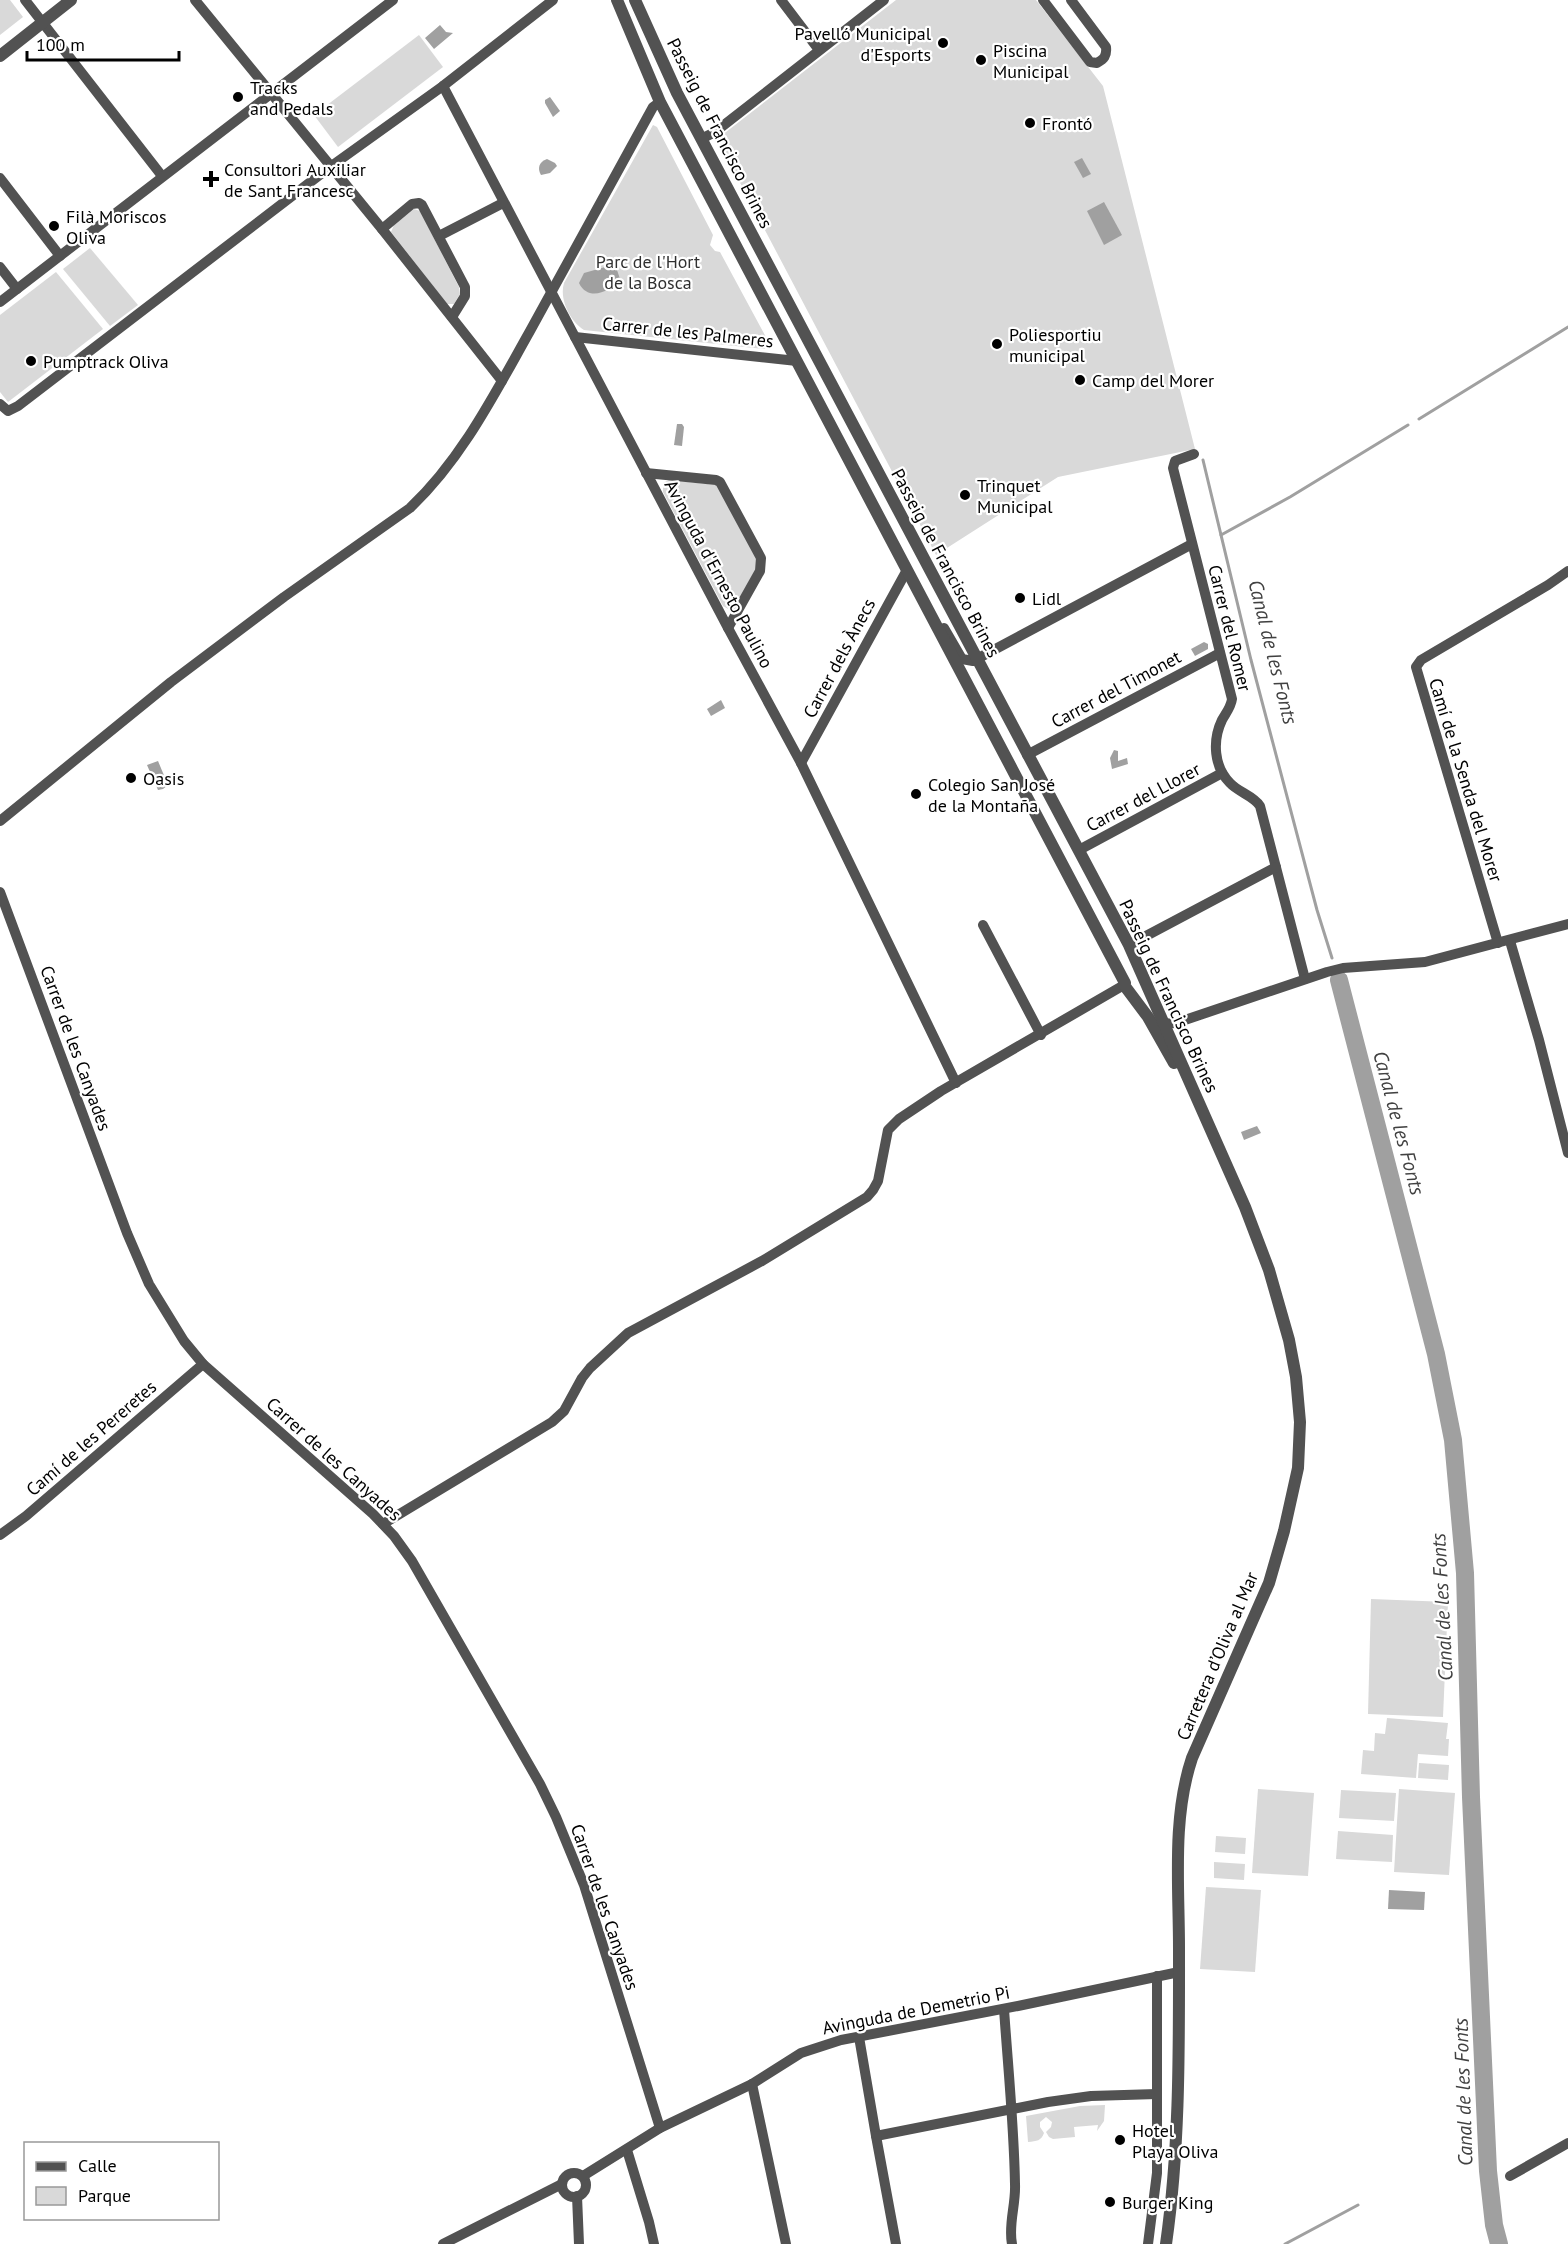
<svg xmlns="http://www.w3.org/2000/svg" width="1568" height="2244" viewBox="0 0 1568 2244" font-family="'PT Sans',sans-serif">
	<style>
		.green { fill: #d9d9d9 }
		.water { fill: #a0a0a0 }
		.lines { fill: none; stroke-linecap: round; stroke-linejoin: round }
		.stream { stroke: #a0a0a0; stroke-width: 3 }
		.river { stroke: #a0a0a0; stroke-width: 18 }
		.minor { stroke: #525252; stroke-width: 10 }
		.tertiary { stroke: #525252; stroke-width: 12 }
		.poi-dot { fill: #000; stroke: #fff; stroke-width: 2 }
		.labels { text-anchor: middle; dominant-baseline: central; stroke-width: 4.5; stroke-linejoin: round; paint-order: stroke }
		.poi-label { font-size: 18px; fill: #000; stroke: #fff; text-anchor: start }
		.street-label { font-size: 18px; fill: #000; stroke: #fff }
		.park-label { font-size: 18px; fill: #303030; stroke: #fff }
		.water-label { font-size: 20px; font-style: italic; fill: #414141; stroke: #fff }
	</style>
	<rect width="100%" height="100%" fill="#fff"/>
	<!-- green -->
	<g class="green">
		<polygon points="0,0 10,0 23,17 0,35"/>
		<polygon points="896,0 1036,0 1103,86 1195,449 1058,477 936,555 717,139"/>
		<polygon points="419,35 443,67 338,147 314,115"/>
		<path d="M653 125 657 127 713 235 710 245 715 251 720 252 767 339 768 344 765 349 584 330C570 321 559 299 564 283Z"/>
		<polygon points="414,209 420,211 459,287 460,294 454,304 447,304 391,232 394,225"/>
		<polygon points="90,248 138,305 110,326 63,269"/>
		<polygon points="56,272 103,329 8,402 0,392 0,315"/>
		<polygon points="669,480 717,485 759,563 735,607 730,610 723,606 663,492 663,483"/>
		<polygon points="1371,1599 1448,1602 1443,1717 1368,1714"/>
		<polygon points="1387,1718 1448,1723 1446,1739 1449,1739 1448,1756 1418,1754 1416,1778 1361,1774 1363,1750 1374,1751 1375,1733 1385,1734"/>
		<polygon points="1419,1763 1449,1765 1448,1780 1418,1778"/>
		<polygon points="1258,1789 1314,1793 1308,1876 1252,1873"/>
		<polygon points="1399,1789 1455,1793 1449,1875 1394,1872"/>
		<polygon points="1341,1790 1396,1793 1394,1821 1339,1818"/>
		<polygon points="1338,1831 1393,1835 1392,1862 1336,1859"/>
		<polygon points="1216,1836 1246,1838 1245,1854 1215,1852"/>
		<polygon points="1214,1862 1245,1864 1244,1880 1214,1878"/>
		<polygon points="1206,1887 1261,1890 1255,1972 1200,1969"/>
		<path d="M1105 2105 1104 2121 1097 2131 1098 2125 1074 2127 1075 2137 1053 2139 1049 2137 1046 2132 1051 2127 1052 2122 1046 2117 1040 2122V2127L1044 2133C1041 2141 1037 2141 1028 2142L1026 2116 1080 2106Z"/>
	</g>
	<!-- water -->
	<g class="water">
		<polygon points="440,25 446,32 453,33 434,49 425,38"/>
		<polygon points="550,97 560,111 553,117 545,103 545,100"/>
		<polygon points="1082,158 1091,174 1083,178 1074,162"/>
		<path d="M547 159 555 163 557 166 550 173 541 175C537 168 539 162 547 159Z"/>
		<polygon points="1104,202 1122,235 1104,245 1087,211"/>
		<path d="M609 266 617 270 620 279C610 292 588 302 579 283L584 273Z"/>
		<polygon points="677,424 682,424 684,427 682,446 674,445"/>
		<polygon points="1204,642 1208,644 1208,649 1195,656 1191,649"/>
		<polygon points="721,700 725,708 711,716 707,709"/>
		<polygon points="1114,750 1118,751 1118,761 1127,758 1128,764 1112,769 1110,758"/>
		<polygon points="158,761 168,785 163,789 158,790 147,765"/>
		<polygon points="1257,1126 1261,1133 1244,1140 1241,1132"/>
		<polygon points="1389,1890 1425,1892 1424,1910 1388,1909"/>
	</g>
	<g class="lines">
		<!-- stream -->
		<g class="stream">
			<polyline points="1419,419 1568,327"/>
			<polyline points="1203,460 1251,660 1317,910 1332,958"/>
			<polyline points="1221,535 1290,497 1408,425"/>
			<polyline points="1285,2244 1358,2205"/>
		</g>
		<!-- river -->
		<polyline class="river" points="1339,980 1436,1354 1453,1440 1465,1573 1471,1797 1488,2171 1494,2225 1499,2244"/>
		<!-- minor -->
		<g class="minor">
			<polyline points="25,0 162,176"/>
			<polyline points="195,0 382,229 502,381"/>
			<polyline points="781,0 819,50"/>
			<path d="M1043 0 1090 62 1097 63C1104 59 1107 56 1106 47L1071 0"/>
			<polyline points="443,86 728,628 801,763 956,1083"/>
			<polyline points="701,139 715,132 884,0"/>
			<polyline points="0,178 60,256"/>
			<polyline points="382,229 412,204 419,203 422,205 465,287 465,296 452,317"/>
			<polyline points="439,236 503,203"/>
			<polyline points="0,267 17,289"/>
			<polyline points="0,302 393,0"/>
			<polyline points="575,337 797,361"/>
			<polyline points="0,404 8,411 18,406 330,167 443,86 553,0"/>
			<path d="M1194 454 1175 461 1173 468 1232 699C1231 707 1226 713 1222 720 1212 741 1214 767 1230 783 1238 792 1254 796 1260 806L1305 979"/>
			<polyline points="646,473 716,480 720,482 761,558 760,571 728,628"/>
			<polyline points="944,628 962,659 973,661 1192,544"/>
			<polyline points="1027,755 1220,653"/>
			<polyline points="801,763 907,570"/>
			<path d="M0 821 171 682 284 597 410 508C462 459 495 393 530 331 571 257 612 182 653 107L660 102"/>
			<polyline points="1079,850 1222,773"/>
			<polyline points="0,892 127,1233 149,1284 184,1341 203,1364 373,1514 394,1536 412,1561 540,1784 556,1817 584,1885 660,2128"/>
			<polyline points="983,925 1041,1035"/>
			<polyline points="1510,941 1539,1040 1568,1153"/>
			<polyline points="1498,943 1416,667 1421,660 1548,585 1568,571"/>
			<polyline points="1129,945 1276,867"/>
			<polyline points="1158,1024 1176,1023 1327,972 1343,968 1425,962 1568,924"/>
			<polyline points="383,1524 552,1422 564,1411 582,1378 590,1368 628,1333 762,1261 867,1197 873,1190 878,1181 888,1130 899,1119 941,1091 1124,985"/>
			<polyline points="0,1535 26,1516 203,1364"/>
			<path d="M1004 2009C1008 2067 1014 2126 1015 2184 1016 2205 1008 2224 1012 2244"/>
			<polyline points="859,2037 876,2136 1048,2102 1091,2096 1157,2094"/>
			<polyline points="752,2084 786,2244"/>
			<polyline points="876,2136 896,2244"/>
			<polyline points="627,2150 649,2222 654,2244"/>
			<circle cx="574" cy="2185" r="12"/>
			<polyline points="583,2176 660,2128 752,2084 801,2053 841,2040 1018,2006 1179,1972"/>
			<polyline points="1510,2176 1568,2143"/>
			<polyline points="577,2196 579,2244"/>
			<polyline points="443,2244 562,2184"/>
			<polyline points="1148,2244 1157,2173 1157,1976"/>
		</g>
		<!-- tertiary -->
		<g class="tertiary">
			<polyline points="617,0 660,102 1125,983 1124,985 1148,1017 1174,1063"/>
			<path d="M635 0 677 93 1129 945 1245 1207 1269 1270 1289 1340 1296 1377 1300 1422 1298 1468 1284 1531 1269 1583 1192 1758C1172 1818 1179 1885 1179 1948 1179 2046 1180 2146 1166 2244"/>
			<polyline points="0,56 71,0"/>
		</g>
	</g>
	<!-- markers -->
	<g class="poi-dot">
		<circle cx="943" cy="43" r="6"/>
		<circle cx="981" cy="60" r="6"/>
		<circle cx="238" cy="97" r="6"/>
		<circle cx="1030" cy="123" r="6"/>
		<path d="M208 170h6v6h6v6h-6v6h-6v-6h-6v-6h6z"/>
		<circle cx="54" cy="226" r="6"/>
		<circle cx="997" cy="344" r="6"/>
		<circle cx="31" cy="361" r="6"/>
		<circle cx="1080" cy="380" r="6"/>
		<circle cx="965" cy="495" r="6"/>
		<circle cx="1020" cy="598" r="6"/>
		<circle cx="131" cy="778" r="6"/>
		<circle cx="916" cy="794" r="6"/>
		<circle cx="1120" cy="2140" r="6"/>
		<circle cx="1110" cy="2202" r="6"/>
	</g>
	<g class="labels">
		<!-- poi labels -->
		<g class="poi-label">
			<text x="931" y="33" text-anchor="end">Pavelló Municipal<tspan x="931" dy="21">d'Esports</tspan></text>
			<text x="993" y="50">Piscina<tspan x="993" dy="21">Municipal</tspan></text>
			<text x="250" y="87">Tracks<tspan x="250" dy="21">and Pedals</tspan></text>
			<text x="1042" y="123">Frontó</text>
			<text x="224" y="169">Consultori Auxiliar<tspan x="224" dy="21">de Sant Francesc</tspan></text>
			<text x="66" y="216">Filà Moriscos<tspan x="66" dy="21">Oliva</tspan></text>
			<text x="1009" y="334">Poliesportiu<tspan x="1009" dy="21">municipal</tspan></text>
			<text x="43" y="361">Pumptrack Oliva</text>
			<text x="1092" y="380">Camp del Morer</text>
			<text x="977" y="485">Trinquet<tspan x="977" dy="21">Municipal</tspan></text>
			<text x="1032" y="598">Lidl</text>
			<text x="143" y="778">Oasis</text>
			<text x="928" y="784">Colegio San José<tspan x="928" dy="21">de la Montaña</tspan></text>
			<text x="1132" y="2130">Hotel<tspan x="1132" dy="21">Playa Oliva</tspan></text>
			<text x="1122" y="2202">Burger King</text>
		</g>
		<!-- street labels -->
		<g class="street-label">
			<text transform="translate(720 133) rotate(63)">Passeig de Francisco Brines</text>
			<text transform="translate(688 332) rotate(6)">Carrer de les Palmeres</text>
			<text transform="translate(946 563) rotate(62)">Passeig de Francisco Brines</text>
			<text transform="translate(719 574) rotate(62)">Avinguda d'Ernesto Paulino</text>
			<text transform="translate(1230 628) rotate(76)">Carrer del Romer</text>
			<text transform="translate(839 658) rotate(-62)">Carrer dels Ànecs</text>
			<text transform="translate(1116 689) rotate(-28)">Carrer del Timonet</text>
			<text transform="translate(1466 780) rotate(73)">Camí de la Senda del Morer</text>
			<text transform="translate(1143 797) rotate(-28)">Carrer del Llorer</text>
			<text transform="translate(1169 996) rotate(65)">Passeig de Francisco Brines</text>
			<text transform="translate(76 1048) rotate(70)">Carrer de les Canyades</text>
			<text transform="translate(91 1438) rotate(-41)">Camí de les Pereretes</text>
			<text transform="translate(334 1459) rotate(42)">Carrer de les Canyades</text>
			<text transform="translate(1217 1656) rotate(-67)">Carretera d’Oliva al Mar</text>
			<text transform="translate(605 1907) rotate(71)">Carrer de les Canyades</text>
			<text transform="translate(916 2010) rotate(-11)">Avinguda de Demetrio Pi</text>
		</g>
		<!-- park labels -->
		<g class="park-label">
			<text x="648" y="261">Parc de l'Hort<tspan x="648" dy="21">de la Bosca</tspan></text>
		</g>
		<!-- water labels -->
		<g class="water-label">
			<text transform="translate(1273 652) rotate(76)">Canal de les Fonts</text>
			<text transform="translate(1399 1123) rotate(75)">Canal de les Fonts</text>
			<text transform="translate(1442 1607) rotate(-93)">Canal de les Fonts</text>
			<text transform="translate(1463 2092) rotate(-92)">Canal de les Fonts</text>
		</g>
	</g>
	<!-- legend -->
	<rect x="24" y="2142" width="195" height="78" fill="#ffffff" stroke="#999999" stroke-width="1.5"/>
	<rect x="36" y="2162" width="30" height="9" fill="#525252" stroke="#999999" stroke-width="1.5"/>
	<text x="78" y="2172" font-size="18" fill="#000000">Calle</text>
	<rect x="36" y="2187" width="30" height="18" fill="#d9d9d9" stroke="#999999" stroke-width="1.5"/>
	<text x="78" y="2202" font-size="18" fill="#000000">Parque</text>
	<!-- scale -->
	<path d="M27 51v9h152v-9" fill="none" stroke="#000000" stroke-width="3"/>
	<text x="36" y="51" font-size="18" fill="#000000" stroke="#ffffff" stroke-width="4.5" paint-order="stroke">100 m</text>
</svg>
